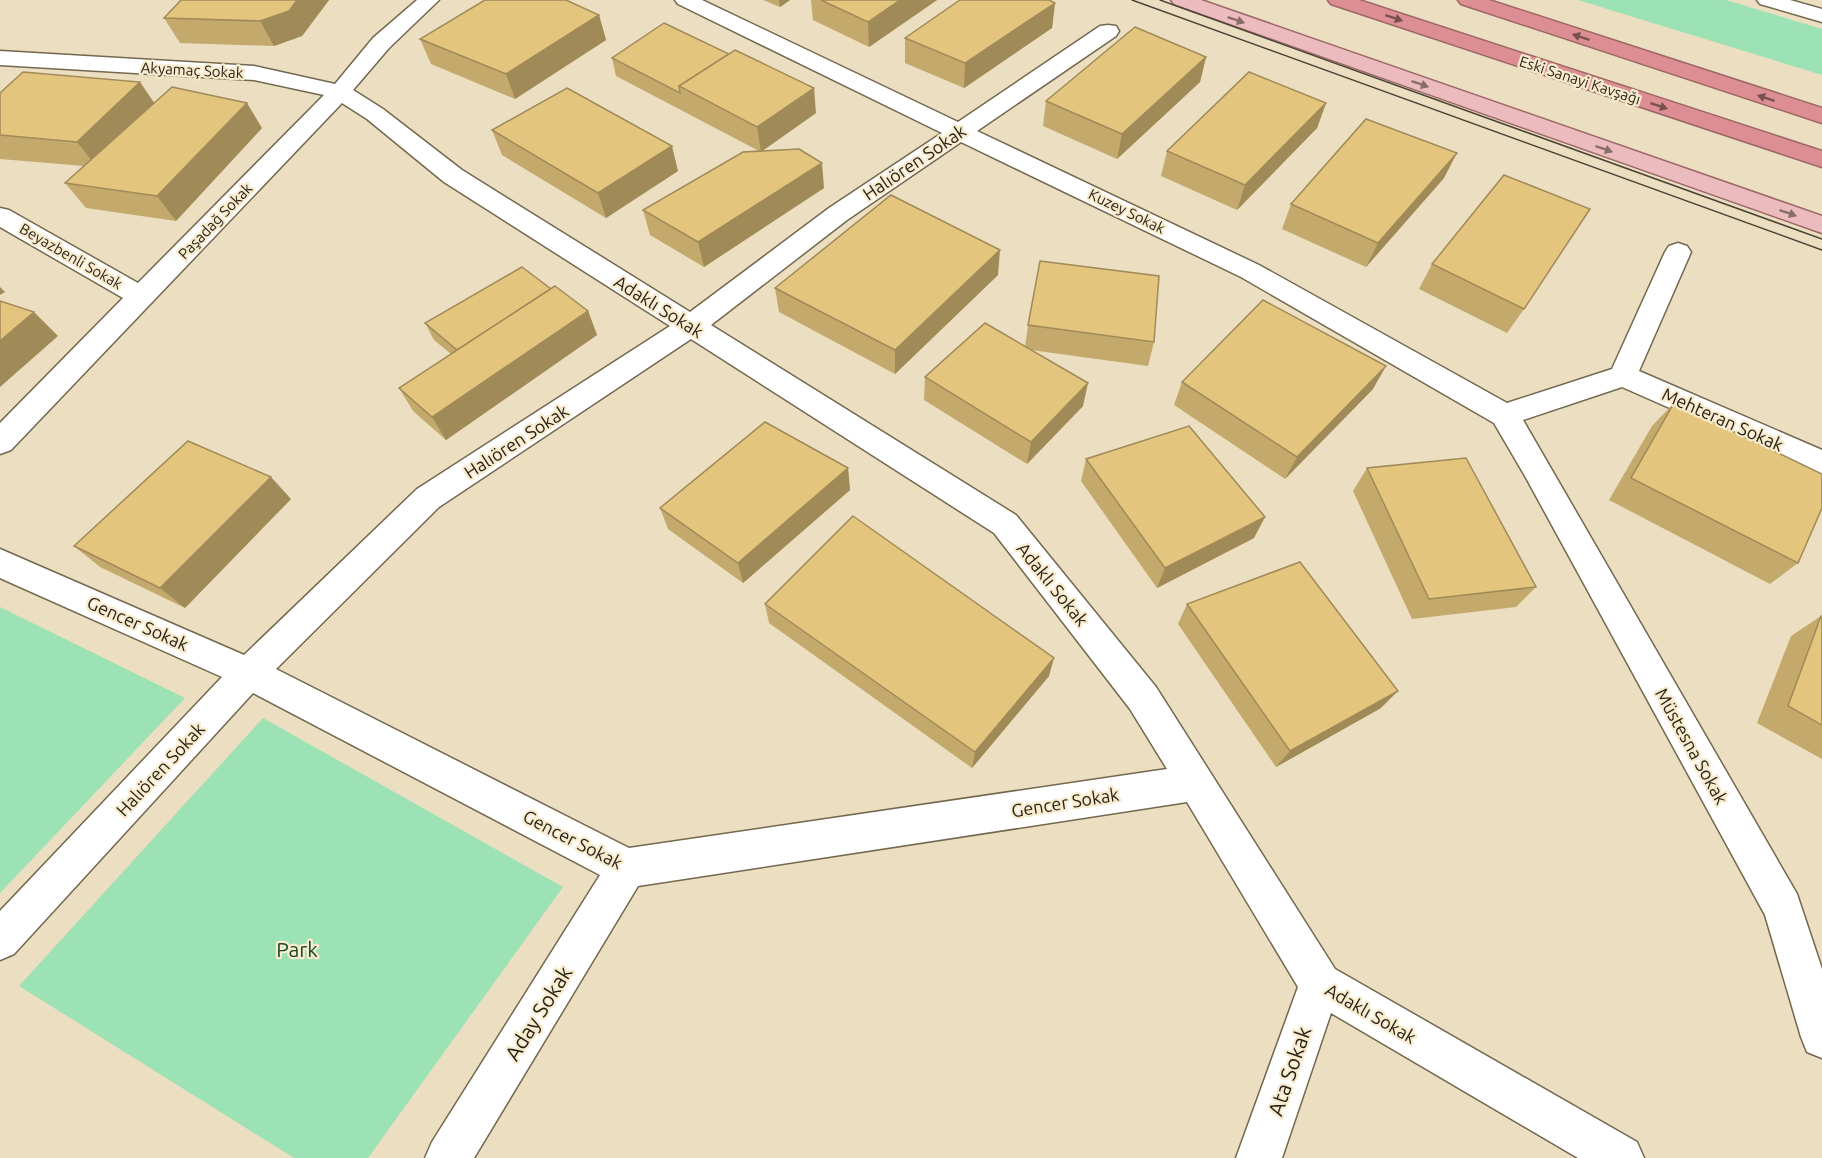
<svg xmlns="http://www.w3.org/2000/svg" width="1822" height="1158" viewBox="0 0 1822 1158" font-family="Ubuntu,sans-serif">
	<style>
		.green { fill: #9de2b4 }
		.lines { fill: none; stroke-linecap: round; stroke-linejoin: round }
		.minor-casing { stroke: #73684e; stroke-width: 3 }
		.major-casing { stroke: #9c6766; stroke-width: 3 }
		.highway-casing { stroke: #9c6766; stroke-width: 3 }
		.minor { fill: #fff; fill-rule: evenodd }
		.major { fill: #ebbbbe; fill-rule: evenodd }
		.highway { fill: #dd8e92; fill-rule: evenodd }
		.tram { stroke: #4b4436; stroke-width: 1.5 }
		.wall { fill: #c4a96c }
		.shaded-wall { fill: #a08a58 }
		.building { fill: #e4c57e; stroke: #a08a58; stroke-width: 1.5 }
		.oneway { fill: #77514d }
		.oneway2 { fill: #886d6a }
		.labels { text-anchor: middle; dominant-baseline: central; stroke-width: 4.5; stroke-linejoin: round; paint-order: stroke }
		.far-street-label { font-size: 15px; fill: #241f15; stroke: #f8ebce }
		.street-label { font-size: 18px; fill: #241f15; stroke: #f8ebce }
		.near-park-label { font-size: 21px; fill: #14492b; stroke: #f8ebce }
		.near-street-label { font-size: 21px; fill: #241f15; stroke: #f8ebce }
	</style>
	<rect width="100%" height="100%" fill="#ebdec1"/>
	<!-- green -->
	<g class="green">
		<polygon points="1578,0 1726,0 1822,29 1822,75"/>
		<polygon points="0,607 185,698 0,893"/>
		<polygon points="263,718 563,887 368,1158 294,1158 19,986"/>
	</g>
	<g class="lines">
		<defs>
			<g id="minor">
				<path d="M417 0H439L389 48 353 90 383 109 462 170 690 312 829 208 942 133 678 4 675 0H702L958 122 1100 26 1108 25 1116 26 1119 31 1116 36 977 131 1259 265 1507 403 1612 369 1665 252 1669 246 1678 243 1687 246 1691 252 1639 371 1822 450V475L1622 387 1523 420 1797 894 1822 969V1058L1807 1052 1801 1037 1765 915 1525 476 1494 423 1241 277 961 142 847 220 711 325 1016 515 1156 687 1335 969 1637 1142 1644 1158H1578L1331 1013 1282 1158H1236L1298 987 1187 802 638 886 474 1158H425L432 1142 600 875 253 693 14 954 0 960V911L222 677 0 578V549L244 655 417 489 670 326 444 182 367 119 342 103 11 450 0 454V423L123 298 0 227V208L9 210 138 283 324 95 254 80 0 65V51L254 66 335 84 373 38ZM691 339 994 533 1130 709 1167 769 629 848 276 669 439 507Z"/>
				<polygon points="1757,0 1790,0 1822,9 1822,22 1760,4"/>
			</g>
			<polygon id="major" points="1171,0 1201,0 1822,216 1822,233 1174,4"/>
			<g id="highway">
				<polygon points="1328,0 1359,0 1822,151 1822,167 1331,4"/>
				<polygon points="1458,0 1489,0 1822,108 1822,123 1461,4"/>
			</g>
		</defs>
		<!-- minor casing -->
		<use href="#minor" class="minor-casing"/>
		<!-- major casing -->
		<use href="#major" class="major-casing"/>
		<!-- highway casing -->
		<use href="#highway" class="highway-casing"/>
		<!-- minor -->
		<use href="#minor" class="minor"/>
		<!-- major -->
		<use href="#major" class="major"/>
		<!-- highway -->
		<use href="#highway" class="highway"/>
		<!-- tram -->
		<g class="tram">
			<polyline points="1132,0 1822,250"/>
			<polyline points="1160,0 1822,239"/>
		</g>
	</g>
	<!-- wall -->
	<g class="wall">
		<polygon points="329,0 302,36 274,46 180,43 164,18"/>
		<polygon points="763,0 790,0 780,7"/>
		<polygon points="811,0 937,0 869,47 813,20"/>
		<polygon points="1055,3 1052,28 964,88 905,63 905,38"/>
		<polygon points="599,15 606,40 515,99 431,64 420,39"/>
		<polygon points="1206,57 1200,82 1117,159 1043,126 1046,101"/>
		<polygon points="612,58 816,113 762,151 824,188 704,267 650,235 643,210 759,151 616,76"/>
		<polygon points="0,93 155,103 262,128 176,221 86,208 65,183 84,166 0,159"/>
		<polygon points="1326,103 1317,128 1237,210 1161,176 1167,151"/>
		<polygon points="492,130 678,171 606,218 502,155"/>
		<polygon points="1444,178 1366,267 1282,229 1291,204"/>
		<polygon points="1432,264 1524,309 1507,333 1419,289"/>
		<polygon points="998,275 895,374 779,312 775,288"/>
		<polygon points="551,289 588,311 597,335 446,440 413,411 399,388 451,354 434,340 425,323"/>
		<polygon points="1028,325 1154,342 1148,366 1031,350 1083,406 1027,464 924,400 925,377 1025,347"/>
		<polygon points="1182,382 1373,389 1285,479 1174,405"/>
		<polygon points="1674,403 1798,563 1770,584 1609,500 1652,426"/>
		<polygon points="1086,459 1254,538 1157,588 1081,481"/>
		<polygon points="848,468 850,490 743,583 668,529 660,508"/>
		<polygon points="1367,468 1536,587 1516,607 1412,619 1353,491"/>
		<polygon points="291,499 185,608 100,567 74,546"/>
		<polygon points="765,604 1049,676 972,768 769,623"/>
		<polygon points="1187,604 1381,708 1276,767 1178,624"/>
		<polygon points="1821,616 1822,617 1822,759 1757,723 1791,636"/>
	</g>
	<!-- shaded-wall -->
	<g class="shaded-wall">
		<polygon points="297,0 329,0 302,36 274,46 260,21"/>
		<polygon points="779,0 790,0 780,7"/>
		<polygon points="900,0 937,0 869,47 868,22"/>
		<polygon points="1055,3 1052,28 964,88 965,63"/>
		<polygon points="599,15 606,40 515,99 506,74"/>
		<polygon points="1206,57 1200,82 1117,159 1122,134"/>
		<polygon points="140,82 157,107 97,167 77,142"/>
		<polygon points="814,88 816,113 761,152 757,127"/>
		<polygon points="247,103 262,128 176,221 157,196"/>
		<polygon points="1326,103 1317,128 1237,210 1245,185"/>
		<polygon points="672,146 678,171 606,218 598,193"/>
		<polygon points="1457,153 1444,178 1366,267 1378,243"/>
		<polygon points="822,163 824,188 704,267 698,242"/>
		<polygon points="1000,250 998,275 895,374 895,350"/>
		<polygon points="0,287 5,292 0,295"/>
		<polygon points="588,311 597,335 446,440 432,417"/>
		<polygon points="34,312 58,336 0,387 0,341"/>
		<polygon points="1386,366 1373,389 1285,479 1297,457"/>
		<polygon points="1088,383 1083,406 1027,464 1031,442"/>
		<polygon points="848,468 850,490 743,583 738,563"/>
		<polygon points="271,477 291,499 185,608 160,588"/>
		<polygon points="1265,517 1254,538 1157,588 1165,568"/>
		<polygon points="1054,658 1049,676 972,768 975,752"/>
		<polygon points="1398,691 1381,708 1276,767 1290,751"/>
	</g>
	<!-- building -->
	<g class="building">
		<polygon points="181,0 297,0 289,11 260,21 164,18"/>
		<polygon points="485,0 566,0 599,15 506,74 420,39"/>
		<polygon points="821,0 900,0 868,22"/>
		<polygon points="960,0 1049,0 1055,3 965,63 905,38"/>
		<polygon points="664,23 729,54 679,86 680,93 612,58"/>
		<polygon points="1135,27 1206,57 1122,134 1046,101"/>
		<polygon points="735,50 814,88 757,127 679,86"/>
		<polygon points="23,72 140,82 77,142 0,135 0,93"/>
		<polygon points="1249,72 1326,103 1245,185 1167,151"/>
		<polygon points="172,87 247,103 157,196 65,183"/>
		<polygon points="567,88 672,146 598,193 492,130"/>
		<polygon points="1366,119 1457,153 1378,243 1291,204"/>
		<polygon points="799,149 822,163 698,242 643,210 743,152"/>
		<polygon points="1504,175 1590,209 1524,309 1432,264"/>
		<polygon points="891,195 1000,250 895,350 775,288"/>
		<polygon points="1040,261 1159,276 1154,342 1028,325"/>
		<polygon points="522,267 551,289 457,350 425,323"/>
		<polygon points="555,286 588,311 432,417 399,388"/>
		<polygon points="1263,300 1386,366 1297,457 1182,382"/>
		<polygon points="0,301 34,312 0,341"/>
		<polygon points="985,323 1088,383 1031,442 925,377"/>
		<polygon points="1674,403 1822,474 1822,508 1798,563 1631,478"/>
		<polygon points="765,422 848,468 738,563 660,508"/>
		<polygon points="1189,426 1265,517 1165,568 1086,459"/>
		<polygon points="188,441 271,477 160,588 74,546"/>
		<polygon points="1466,458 1536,587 1429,599 1367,468"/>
		<polygon points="853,516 1054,658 975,752 765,604"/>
		<polygon points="1300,562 1398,691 1290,751 1187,604"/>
		<polygon points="1821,616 1822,617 1822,725 1788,706"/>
	</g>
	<!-- one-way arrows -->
	<defs><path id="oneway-solid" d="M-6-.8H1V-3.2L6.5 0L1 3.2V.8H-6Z" transform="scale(1.5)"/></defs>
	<g class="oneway">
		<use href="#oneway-solid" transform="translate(1394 18) rotate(18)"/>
		<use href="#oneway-solid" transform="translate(1581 37) rotate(-162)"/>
		<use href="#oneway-solid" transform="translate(1766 98) rotate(-162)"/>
		<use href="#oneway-solid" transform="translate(1659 106) rotate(18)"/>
	</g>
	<g class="oneway2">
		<use href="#oneway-solid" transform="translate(1236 20) rotate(19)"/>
		<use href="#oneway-solid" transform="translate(1420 84) rotate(19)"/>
		<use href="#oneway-solid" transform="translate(1604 149) rotate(19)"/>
		<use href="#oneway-solid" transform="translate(1788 213) rotate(19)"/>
	</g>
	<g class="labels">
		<!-- far-street labels -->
		<g class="far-street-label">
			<text transform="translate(192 70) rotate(3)">Akyamaç Sokak</text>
			<text transform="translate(1580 80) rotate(18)">Eski Sanayi Kavşağı</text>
			<text transform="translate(1127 211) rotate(26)">Kuzey Sokak</text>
			<text transform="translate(215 221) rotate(-46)">Paşadağ Sokak</text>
			<text transform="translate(71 256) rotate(30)">Beyazbenli Sokak</text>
		</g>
		<!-- street labels -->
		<g class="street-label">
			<text transform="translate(914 162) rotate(-34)">Halıören Sokak</text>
			<text transform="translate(659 306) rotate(32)">Adaklı Sokak</text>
			<text transform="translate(1723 419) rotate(24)">Mehteran Sokak</text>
			<text transform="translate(516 441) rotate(-33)">Halıören Sokak</text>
			<text transform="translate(1053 584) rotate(51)">Adaklı Sokak</text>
			<text transform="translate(138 623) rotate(24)">Gencer Sokak</text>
			<text transform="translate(1692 746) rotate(61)">Müstesna Sokak</text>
			<text transform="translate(160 769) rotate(-47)">Halıören Sokak</text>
			<text transform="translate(1065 802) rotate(-9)">Gencer Sokak</text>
			<text transform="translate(573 839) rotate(27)">Gencer Sokak</text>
			<text transform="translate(1371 1013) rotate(30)">Adaklı Sokak</text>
		</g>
		<!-- near-park labels -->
		<g class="near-park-label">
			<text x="297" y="949">Park</text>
		</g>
		<!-- near-street labels -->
		<g class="near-street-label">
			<text transform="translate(538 1013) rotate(-58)">Aday Sokak</text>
			<text transform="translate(1289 1071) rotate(-71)">Ata Sokak</text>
		</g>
	</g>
</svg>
